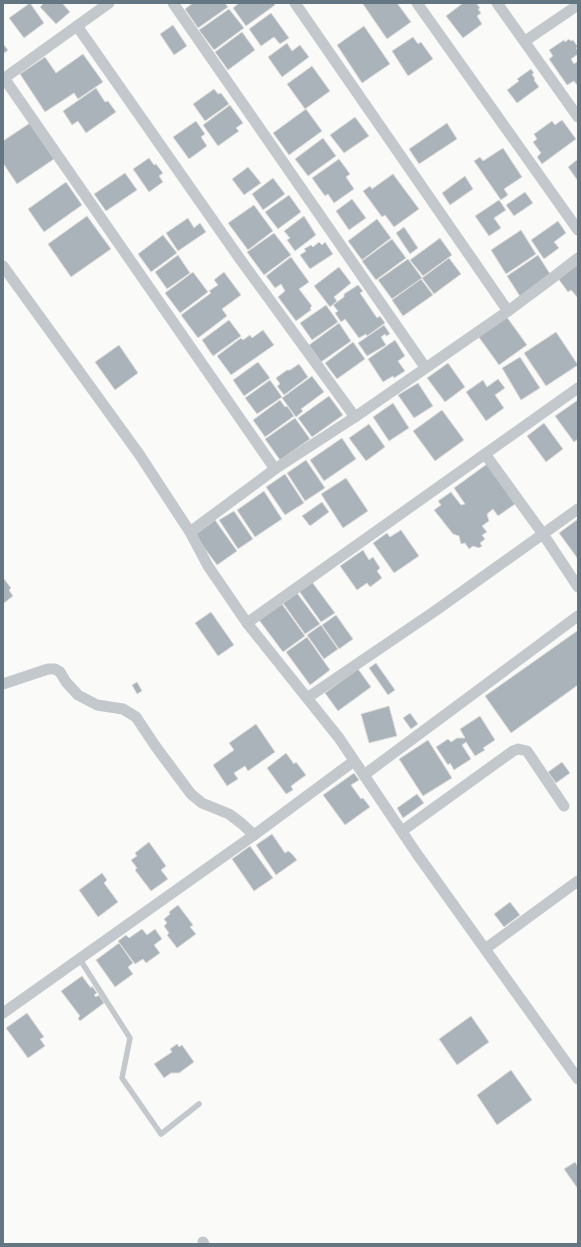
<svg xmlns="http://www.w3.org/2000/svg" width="581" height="1247" viewBox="0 0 581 1247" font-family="'Fira Sans Condensed',sans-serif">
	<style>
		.building { fill: #aab3b9; stroke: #dcdcda }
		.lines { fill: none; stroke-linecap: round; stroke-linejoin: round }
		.lane { stroke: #c3c8cc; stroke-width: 5.5 }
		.street { stroke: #c3c8cc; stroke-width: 11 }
	</style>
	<rect width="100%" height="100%" fill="#fafaf8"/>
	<!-- building -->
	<g class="building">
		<polygon points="30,3 44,23 24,38 9,18"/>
		<polygon points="44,3 62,3 70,12 56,24 40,7"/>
		<polygon points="193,3 225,3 228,7 198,28 185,9"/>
		<polygon points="239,3 274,3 275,5 246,26 233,8"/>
		<polygon points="364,3 397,3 411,22 387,39 363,4"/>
		<polygon points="463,3 476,3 480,8 478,9 481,13 477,16 482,24 463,38 446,16"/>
		<polygon points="229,9 244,28 214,50 199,30"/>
		<polygon points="271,13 289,38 280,44 274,37 261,46 249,29"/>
		<polygon points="173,25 187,46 174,55 160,34"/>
		<polygon points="364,26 390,64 362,83 337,45"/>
		<polygon points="242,32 255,50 228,70 215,52"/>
		<polygon points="413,37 418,44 421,42 433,59 408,76 392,51"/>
		<polygon points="569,39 571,41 573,40 578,47 576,48 578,51 578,54 571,59 574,64 578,61 578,84 577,85 574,81 567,85 549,59 553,56 549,50 564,40 565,42"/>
		<polygon points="287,43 292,51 300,45 309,57 282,77 268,57"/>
		<polygon points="3,44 8,50 3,54"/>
		<polygon points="83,54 103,82 78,99 74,93 45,112 20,74 45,57 56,73"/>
		<polygon points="312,66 330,91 305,109 287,84"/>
		<polygon points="531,69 534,73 532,74 535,79 534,80 539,87 517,103 507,90 519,81 517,79"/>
		<polygon points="96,88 105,102 108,101 116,112 86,133 78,121 72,125 63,111"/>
		<polygon points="214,89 218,94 221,93 229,104 205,121 193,104"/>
		<polygon points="230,105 243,123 236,128 239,131 218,146 203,125"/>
		<polygon points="306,109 322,131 289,155 273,133"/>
		<polygon points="355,117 369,136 344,153 330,135"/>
		<polygon points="562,120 576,139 542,164 537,157 541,153 533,142 537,139 534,134 552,121 555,125"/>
		<polygon points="196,121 205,134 201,137 207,146 189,159 173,137"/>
		<polygon points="30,123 54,159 17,184 3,163 3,141"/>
		<polygon points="447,123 457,139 419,164 409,149"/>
		<polygon points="323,138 336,156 308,176 295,159"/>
		<polygon points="503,148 522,177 504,189 508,195 501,200 474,161 480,157 483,161"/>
		<polygon points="149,158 154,165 156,164 163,173 159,176 163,182 149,192 133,169"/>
		<polygon points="339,159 350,174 346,177 354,189 334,203 328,194 325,196 312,178"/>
		<polygon points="578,159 578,181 568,167"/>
		<polygon points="248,167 261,183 244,195 232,179"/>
		<polygon points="125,173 137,190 106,211 94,194"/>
		<polygon points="393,174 419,209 394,227 385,215 382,217 363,191 370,186 372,189"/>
		<polygon points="465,176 473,189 450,205 442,193"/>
		<polygon points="273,178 285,194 263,210 252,194"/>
		<polygon points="66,182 82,205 44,232 28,209"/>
		<polygon points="525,192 533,203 514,216 506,205"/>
		<polygon points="289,195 301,212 278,229 265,212"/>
		<polygon points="352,199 366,218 349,230 336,211"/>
		<polygon points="499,200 506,210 494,218 501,228 489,236 475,216"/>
		<polygon points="254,205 273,231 248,250 228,223"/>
		<polygon points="87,216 111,249 71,277 48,244"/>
		<polygon points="304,216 316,235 295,251 287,240 290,238 284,231"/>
		<polygon points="188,218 194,228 200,223 206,232 178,251 166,233"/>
		<polygon points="377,219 391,238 362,260 348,241"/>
		<polygon points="558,221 566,233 554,242 559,248 544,259 531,240"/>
		<polygon points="404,227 418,248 410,254 396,233"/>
		<polygon points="521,230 536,254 506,274 491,250"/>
		<polygon points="274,233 291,255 264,275 247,252"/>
		<polygon points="163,235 177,253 151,272 138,254"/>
		<polygon points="440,238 452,255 423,276 410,260"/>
		<polygon points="392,239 406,258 376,280 362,261"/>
		<polygon points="319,242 322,245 325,242 333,254 310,269 300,255 306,251 304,249 311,245 313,247"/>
		<polygon points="178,255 190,273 167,289 155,272"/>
		<polygon points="538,255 552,277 521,298 507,276"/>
		<polygon points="291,257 309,282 299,289 312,306 310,308 311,310 296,321 278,297 285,291 281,284 275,288 266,276"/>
		<polygon points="449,258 461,274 434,294 422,278"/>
		<polygon points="408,259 422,278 392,299 378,280"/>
		<polygon points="578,262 578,298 571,290 568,292 557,277"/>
		<polygon points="339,267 351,283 334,297 337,301 330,307 314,286"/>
		<polygon points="193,272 208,292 180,313 165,293"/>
		<polygon points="224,272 241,295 222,309 227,316 198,338 181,315 211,293 209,291 218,285 214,280"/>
		<polygon points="421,279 433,295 403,316 392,300"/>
		<polygon points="358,285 363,291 360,293 377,318 380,316 385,323 367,336 366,334 359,338 345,319 341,322 335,313 338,311 333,305 344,297 344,294"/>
		<polygon points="326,305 338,322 312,340 300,323"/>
		<polygon points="506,316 527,345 499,365 478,336"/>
		<polygon points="229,320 241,336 213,356 202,340"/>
		<polygon points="339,323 351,341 321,362 309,345"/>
		<polygon points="384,325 390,334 386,336 385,334 381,337 386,345 367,356 358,343"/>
		<polygon points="263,330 274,345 231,375 217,356 241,338 243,340 250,335 252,338"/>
		<polygon points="556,332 578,365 546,386 524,353"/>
		<polygon points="395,340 405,356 398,361 405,371 394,378 393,376 383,382 368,359"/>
		<polygon points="353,342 365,359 337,379 325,363"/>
		<polygon points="119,345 138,373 115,390 95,362"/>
		<polygon points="520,357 540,388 521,400 502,368"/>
		<polygon points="258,362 270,378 244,396 233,380"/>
		<polygon points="448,363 465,387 445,402 427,378"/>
		<polygon points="299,364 308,377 284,395 277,386 280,384 276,378 287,370 290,370"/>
		<polygon points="312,376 324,392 301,409 303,411 296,417 282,398"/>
		<polygon points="498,379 505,388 495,395 504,408 486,421 466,392 483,380 487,387"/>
		<polygon points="270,380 282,397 257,414 245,398"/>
		<polygon points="418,383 433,406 414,418 398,395"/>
		<polygon points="329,396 343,415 312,437 298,418"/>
		<polygon points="280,400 285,407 287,406 294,416 265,437 253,420"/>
		<polygon points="578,400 578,439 574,442 555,416"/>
		<polygon points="393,403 409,428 389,441 373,417"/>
		<polygon points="442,410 464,440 435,461 413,431"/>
		<polygon points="295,418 310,439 280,460 265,439"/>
		<polygon points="544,423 563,449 546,462 527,436"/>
		<polygon points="369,424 385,447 366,461 349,438"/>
		<polygon points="342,438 356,459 324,481 310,460"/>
		<polygon points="306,460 325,488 305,501 287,473"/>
		<polygon points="487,464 515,504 498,516 493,509 487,514 489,521 482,526 487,532 482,535 485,539 480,543 482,546 479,548 473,546 469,549 465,543 461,544 459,536 453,534 434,510 441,505 438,501 451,492 461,505 465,504 454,488"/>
		<polygon points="285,474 304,503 285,515 266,487"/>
		<polygon points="346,478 368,511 343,528 321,494"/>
		<polygon points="264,491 282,519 255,537 237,510"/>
		<polygon points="322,502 329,512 310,526 302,516"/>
		<polygon points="234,511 253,539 238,549 219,520"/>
		<polygon points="578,519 578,559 559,533"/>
		<polygon points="215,520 237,551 217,565 195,535"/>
		<polygon points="401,530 419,556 394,573 373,543 387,533 390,537"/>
		<polygon points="363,550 369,560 373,557 380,568 377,571 382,578 370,587 367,583 357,590 340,566"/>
		<polygon points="4,579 11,588 9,590 13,596 4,603 3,601 3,580"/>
		<polygon points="312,582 335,613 321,622 299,591"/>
		<polygon points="297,593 320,624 305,634 283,603"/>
		<polygon points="282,604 305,636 283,652 259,620"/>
		<polygon points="211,612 234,645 218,656 195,623"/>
		<polygon points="336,615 353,639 339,649 322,625"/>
		<polygon points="321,625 338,649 324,659 307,635"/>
		<polygon points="577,631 578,632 578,685 511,733 485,696"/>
		<polygon points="307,637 330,670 310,685 286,652"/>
		<polygon points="376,663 395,690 388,695 369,668"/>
		<polygon points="358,669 371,687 338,711 325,693"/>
		<polygon points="137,682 142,691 137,694 132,685"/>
		<polygon points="389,706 397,736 369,743 361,714"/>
		<polygon points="410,713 418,724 411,729 403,718"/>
		<polygon points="480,716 495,740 483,748 485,750 475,756 466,742 462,745 471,759 454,770 450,763 448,765 436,747 448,739 451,742 457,738 465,738 460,729"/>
		<polygon points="256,724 275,752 248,771 245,766 234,773 238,779 227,786 213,765 234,750 229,743"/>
		<polygon points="428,740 452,778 423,796 399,759"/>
		<polygon points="286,753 294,764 296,762 306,775 291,786 293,790 286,794 267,768"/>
		<polygon points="562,762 570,773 556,783 548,772"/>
		<polygon points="354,773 359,780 351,785 361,799 363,798 370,807 345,825 323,795"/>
		<polygon points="417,794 424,803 403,818 397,808"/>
		<polygon points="272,834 285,853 288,851 291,853 297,860 276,875 256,845"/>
		<polygon points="149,842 166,866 161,870 168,879 151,891 135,870 137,868 131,860 137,856 135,853"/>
		<polygon points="250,846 273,878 254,891 232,859"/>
		<polygon points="102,873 107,880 104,883 118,902 98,917 79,890"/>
		<polygon points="510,902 520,915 504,927 494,914"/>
		<polygon points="178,905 193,925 190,927 196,934 177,948 167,935 169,933 164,926 167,923 164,919 170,914 169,912"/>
		<polygon points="142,929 147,935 155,929 162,939 154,945 160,953 146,963 143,959 135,964 118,941 126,935 129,938"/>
		<polygon points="119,943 133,963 128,967 133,974 115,987 96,960"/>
		<polygon points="82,976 91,988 92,986 97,993 94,995 96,997 99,995 104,1003 80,1021 78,1018 80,1016 61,991"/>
		<polygon points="27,1013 44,1037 40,1039 45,1046 28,1058 6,1028"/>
		<polygon points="471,1016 489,1042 457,1065 439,1039"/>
		<polygon points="177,1044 179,1047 182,1045 194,1062 179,1073 171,1073 164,1078 154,1064 172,1052 170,1049"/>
		<polygon points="511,1070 532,1100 497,1125 477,1095"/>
		<polygon points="575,1162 578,1167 578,1189 564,1169"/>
	</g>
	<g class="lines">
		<!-- lane -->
		<polyline class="lane" points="79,958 130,1038 122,1078 161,1134 199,1104"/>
		<!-- street -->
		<g class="street">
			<polyline points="173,3 425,367"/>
			<polyline points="417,3 578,230"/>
			<polyline points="497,3 578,117"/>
			<polyline points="77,26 240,259 355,417"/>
			<polyline points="525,41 578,5"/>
			<polyline points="4,78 275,469"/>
			<polyline points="3,79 109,3"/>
			<polyline points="3,266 139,454 190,532 208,566 247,623 339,738 417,854 578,1079"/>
			<polyline points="508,311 551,279 578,258"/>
			<polyline points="485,454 543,534 578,587"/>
			<polyline points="190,532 275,469 355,417 508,311 295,3"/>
			<polyline points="247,623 578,388"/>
			<polyline points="3,684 48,669 55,669 60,672 66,682 78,695 97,705 123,709 136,717 156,747 191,794 202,803 229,814 241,823 254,835"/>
			<polyline points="307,698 435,611 578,509"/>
			<polyline points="364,775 578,616"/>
			<polyline points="402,831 513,751 518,749 527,751 564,806"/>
			<polyline points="485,949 578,881"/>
			<polyline points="3,1013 254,835 354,761"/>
			<polyline points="203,1242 204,1244"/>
		</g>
	</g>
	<!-- border -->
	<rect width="581" height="1247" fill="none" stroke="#657683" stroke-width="8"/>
</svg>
